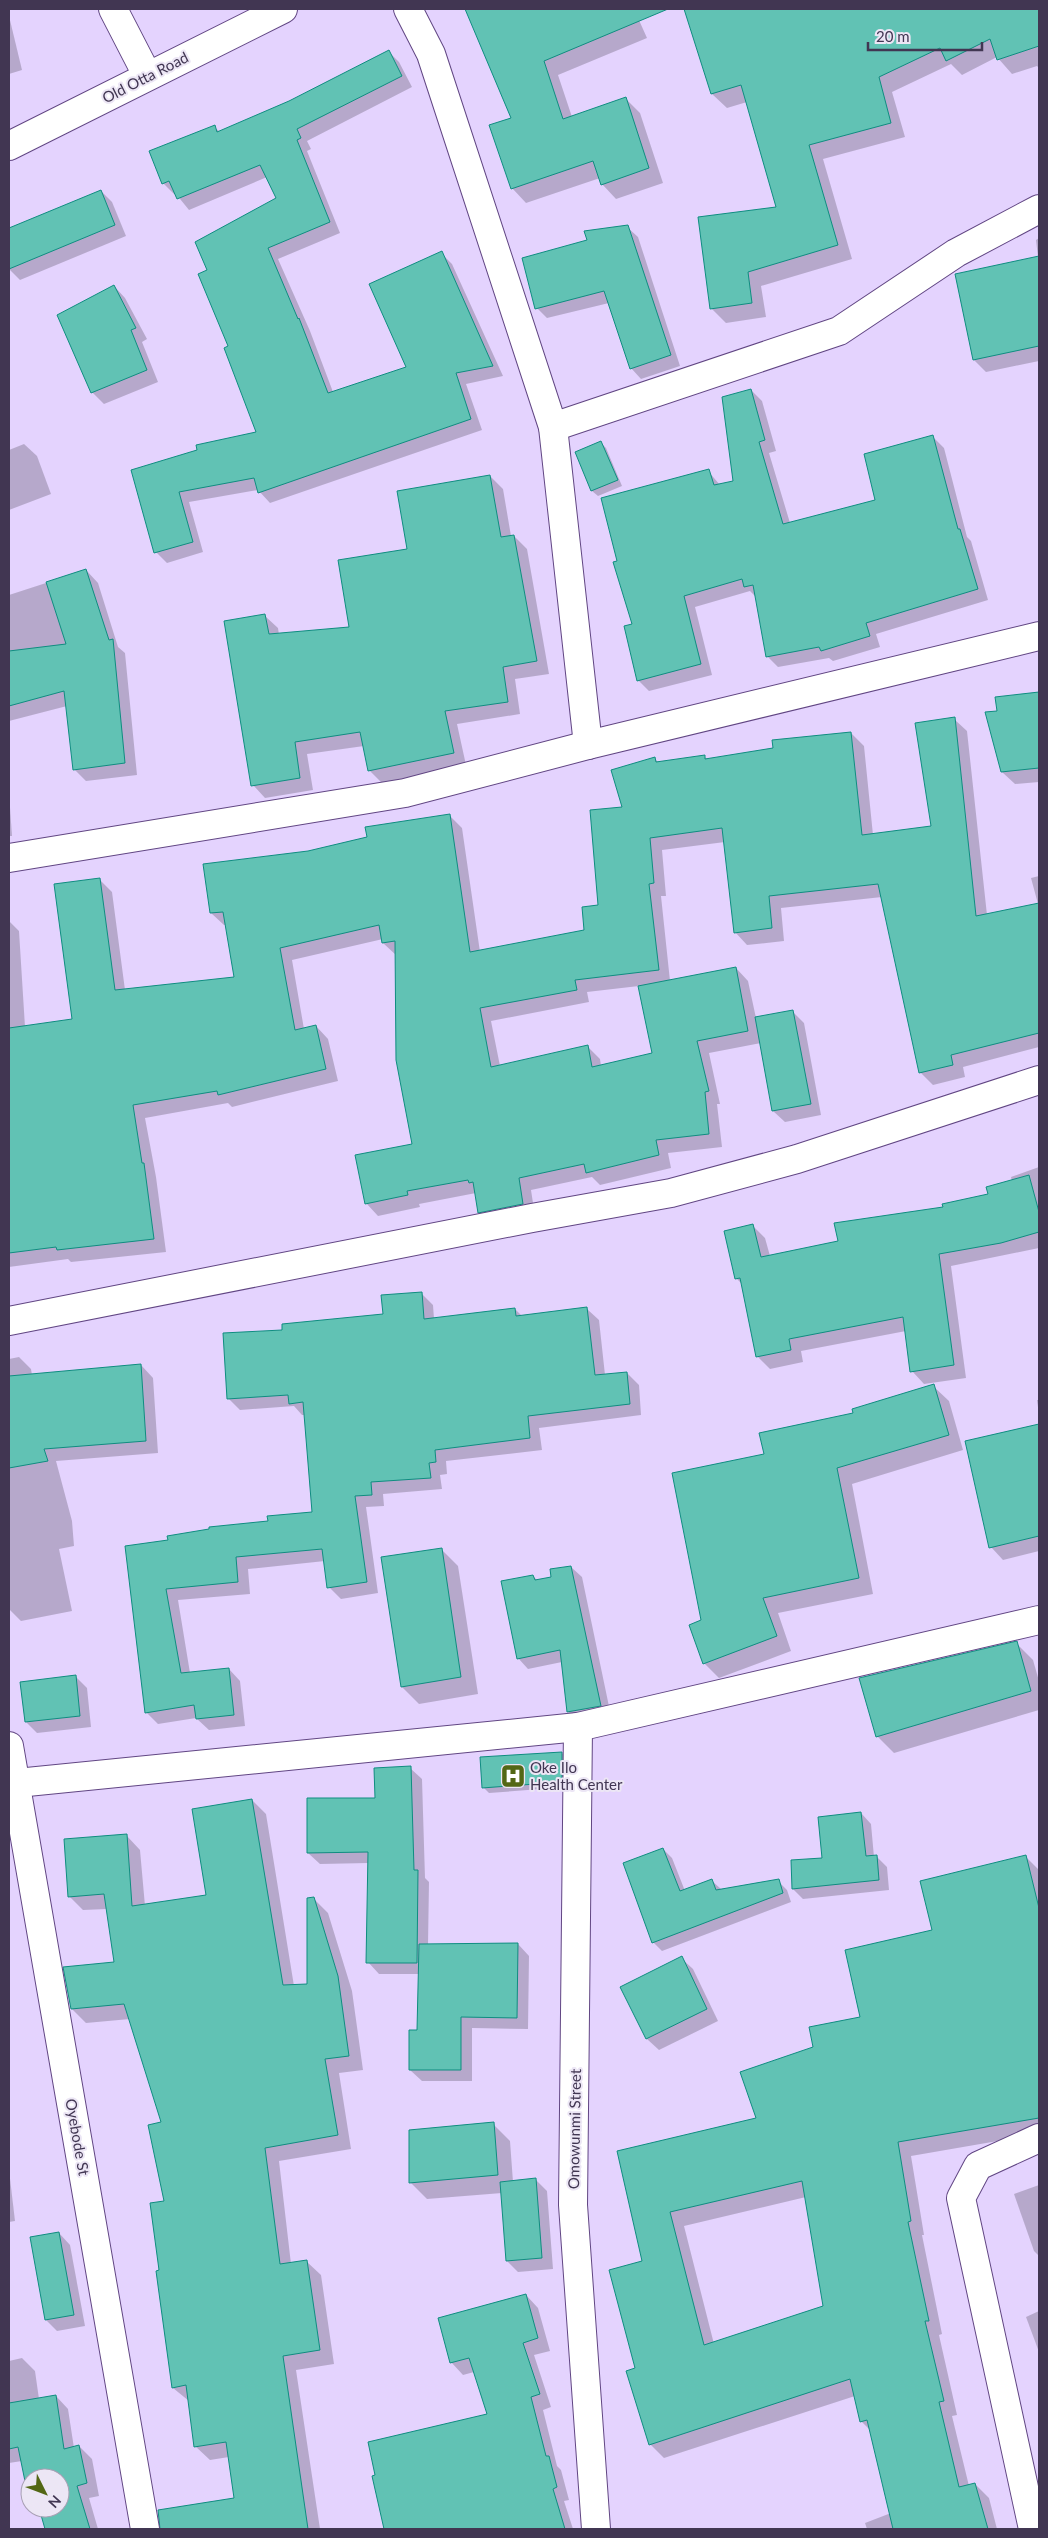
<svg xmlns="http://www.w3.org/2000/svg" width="1048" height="2538" viewBox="0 0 1048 2538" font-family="Lato,sans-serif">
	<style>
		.shadow { fill: #0003; fill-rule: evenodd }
		.building { fill: #61c2b4; stroke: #0f8d80; fill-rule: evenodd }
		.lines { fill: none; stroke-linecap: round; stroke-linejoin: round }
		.minor-casing { stroke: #614683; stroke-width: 30 }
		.tertiary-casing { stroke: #614683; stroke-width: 30 }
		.minor { stroke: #fff; stroke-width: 28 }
		.tertiary { stroke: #fff; stroke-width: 28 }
		.labels { text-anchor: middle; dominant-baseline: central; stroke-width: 4; stroke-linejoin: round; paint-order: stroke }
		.street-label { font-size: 15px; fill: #413652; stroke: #ece6f5 }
		.poi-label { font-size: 15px; fill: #413652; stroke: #ece6f5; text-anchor: start }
	</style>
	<rect width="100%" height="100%" fill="#e4d3fe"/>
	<!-- shadow -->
	<g class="shadow">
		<polygon points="466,9 634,9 647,38 558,75 572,117 626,99 640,113 663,183 616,199 602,184 600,178 526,203 512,188 512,119"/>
		<polygon points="685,9 1039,9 1039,68 1037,66 1012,74 997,57 962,75 951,64 892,92 905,137 823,159 852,259 761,286 766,317 726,323 711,308 777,208 747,102 727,108 712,94"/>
		<polygon points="9,16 22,70 9,74"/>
		<polygon points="388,51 399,62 412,87 307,141 311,149 307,151 340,233 278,259 310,331 333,392 408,368 441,253 452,264 503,376 466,384 482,430 270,503 258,490 189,502 203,552 167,563 156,552 133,471 258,433 230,347 208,271 277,199 267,177 189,210 176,194 174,194 163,183 214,127 220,132 289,102"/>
		<polygon points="101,191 112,202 126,236 20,280 9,269 9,229"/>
		<polygon points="627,227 638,237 680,366 641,379 631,368 609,303 547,318 537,308 589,241"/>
		<polygon points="1039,238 1039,361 986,372 974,360 1038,257 1036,240"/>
		<polygon points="114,286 125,298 147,339 142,342 158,382 104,404 92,392"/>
		<polygon points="751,390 762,401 776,451 769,453 790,523 877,501 933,437 944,448 967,537 971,541 988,600 876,634 880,647 833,661 829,658 778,667 767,656 756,597 750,591 695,607 712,675 649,691 638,680 634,625 618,562 708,471 720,485 735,482"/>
		<polygon points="600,442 606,448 622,486 598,496 592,491 576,453"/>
		<polygon points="24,444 37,456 51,494 9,510 9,450"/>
		<polygon points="490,476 503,489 511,536 514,536 527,549 549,674 515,679 520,714 457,724 466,765 382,783 369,770 364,746 307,754 313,790 265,798 253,785 265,616 278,628 279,635 350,628 408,550"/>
		<polygon points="86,570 98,583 118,647 125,653 137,775 86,781 74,769 67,706 9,721 9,595"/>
		<polygon points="1039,693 1039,782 1015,784 1002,772 997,698"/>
		<path d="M954 719 967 731 987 915 1038 904 1031 878 1039 876V1047L963 1067 965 1077 933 1085 920 1072 882 897 781 908 784 941 747 945 735 932 725 842 662 850 666 896H661L670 981 736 968 748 981 756 1018 792 1011 804 1023 821 1115 785 1122 773 1111 761 1043 709 1053 720 1104H717L722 1147 668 1153 671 1168 600 1185 592 1177 531 1190 535 1216 492 1225 479 1212 476 1193 419 1204 420 1207 378 1216 366 1203 413 1145 397 956 383 943V939L292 960 304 1029 316 1026 328 1039 338 1081 232 1107 228 1103 145 1118 156 1177 166 1252 71 1262 68 1259 9 1267V921L19 931 25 1027 74 1020 99 879 112 892 125 990 236 978 227 925H224L211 913 309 852 450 816 462 828 480 952 586 931 600 906 624 808 654 758 659 763 704 756 708 760 851 733 864 746 873 835 932 828ZM639 986 654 1054 601 1066 600 1059 587 1046 500 1066 491 1021 589 1002 587 992Z"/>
		<polygon points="9,793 12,836 9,836"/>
		<polygon points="1039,1167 1039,1248 951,1266 966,1378 924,1384 912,1371 906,1331 801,1351 803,1362 770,1369 757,1356 743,1285 736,1278 753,1226 765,1238 770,1256 840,1242 990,1195 1012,1181 1011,1177"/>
		<polygon points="421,1293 433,1305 434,1319 515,1309 522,1316 587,1309 599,1320 605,1375 627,1373 639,1385 641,1415 539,1428 542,1450 446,1461 447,1474 440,1475 442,1489 383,1494 384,1506 366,1507 378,1593 341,1599 329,1587 325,1561 248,1569 250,1594 178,1600 190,1673 229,1669 240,1681 245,1726 209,1730 196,1718 158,1724 146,1712 169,1541 313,1513 306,1415 302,1415 294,1406 240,1410 228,1398 284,1331 384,1315"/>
		<polygon points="19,1357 31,1369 32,1375 141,1365 153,1378 158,1453 56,1461 72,1521 74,1546 59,1549 72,1611 21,1621 9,1609 9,1359"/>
		<polygon points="933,1386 949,1401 963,1450 852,1484 873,1594 778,1613 791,1651 719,1678 704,1663 702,1621 765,1455 855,1414"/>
		<polygon points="1037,1400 1039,1400 1039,1415"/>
		<polygon points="1039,1425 1039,1551 1003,1560 991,1547 967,1442"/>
		<polygon points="441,1549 458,1566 478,1694 419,1704 402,1687"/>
		<polygon points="571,1567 582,1577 611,1716 579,1722 568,1712 562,1662 528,1669 518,1658 533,1576 538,1581 552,1578"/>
		<polygon points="1016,1643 1033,1660 1039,1681 1039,1710 894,1753 877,1736"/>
		<polygon points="76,1677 87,1688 91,1727 37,1733 26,1722"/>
		<polygon points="562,1753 567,1759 567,1787 489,1793 483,1787"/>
		<polygon points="410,1768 422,1779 425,1878 429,1882 428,1945 518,1944 529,1956 528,2029 472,2028 472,2081 422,2081 410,2070 418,2031 419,1974 379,1974 368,1962 369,1863 320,1864 308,1853 376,1800"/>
		<polygon points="252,1800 266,1814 294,1986 308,1985 313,1898 328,1913 352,1991 363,2070 339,2073 351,2149 279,2161 291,2264 306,2261 321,2275 334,2364 296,2370 320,2529 201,2529 197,2505 235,2499 229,2457 210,2460 195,2446 189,2401 173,2388 160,2271 166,2202 163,2123 130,2019 86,2023 72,2009 116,1963 107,1909 83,1910 69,1896 126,1835 140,1850 145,1906 207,1896"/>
		<polygon points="861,1813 871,1824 874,1857 877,1857 887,1867 889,1890 803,1899 793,1889 824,1859"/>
		<polygon points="663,1849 672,1858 685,1891 712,1881 721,1889 778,1881 787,1890 791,1902 662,1951 653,1942"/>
		<path d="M1025 1856 1039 1870V2134L911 2156 924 2235H922L942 2334 939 2335 957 2415 952 2416 969 2486 975 2484 989 2498 997 2529H867L865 2523 891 2513 871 2431 861 2421 855 2396 664 2458 650 2444 636 2369 644 2262 619 2152 757 2119 815 2048 861 2018 934 1931ZM806 2197 825 2307 714 2344 684 2226Z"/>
		<polygon points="681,1958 693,1969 718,2021 659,2050 647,2039 622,1987"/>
		<polygon points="493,2124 510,2141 513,2182 536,2180 547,2191 553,2269 518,2272 507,2261 502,2193 427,2199 410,2182"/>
		<polygon points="9,2170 15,2221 9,2222"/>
		<polygon points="1039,2185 1039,2256 1034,2251 1014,2194"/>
		<polygon points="59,2233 70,2245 85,2326 57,2331 46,2320"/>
		<polygon points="526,2295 538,2308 550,2351 534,2355 551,2407 543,2410 557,2466 561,2470 569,2500 564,2501 573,2529 385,2529 373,2477 488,2415 474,2372 463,2375 451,2362"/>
		<polygon points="1039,2311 1039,2352 1026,2317"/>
		<polygon points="22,2358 35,2371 39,2399 56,2396 68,2409 74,2448 79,2446 92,2459 99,2496 89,2498 98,2529 46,2529 40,2508 60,2508 60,2478 30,2478 30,2496 22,2461 9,2463 9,2361"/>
	</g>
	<!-- building -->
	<g class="building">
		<polygon points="465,9 668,9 544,61 563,119 626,97 649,168 601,185 593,161 511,189 489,125 511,118"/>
		<polygon points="684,9 1039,9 1039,46 997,60 990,39 946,61 940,48 879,77 891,123 809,145 838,245 748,272 752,303 710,309 698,217 776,207 741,85 711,94"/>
		<polygon points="389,50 402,76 297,129 301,138 297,140 330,222 268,248 298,319 299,318 328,393 406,367 369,284 442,251 493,366 456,373 471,419 258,493 254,478 179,492 193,542 154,553 131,470 197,450 196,445 256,432 224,348 228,346 198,274 207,270 195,242 276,198 260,165 177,199 169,181 162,184 149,151 215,125 217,132 289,101"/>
		<polygon points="101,190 115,225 9,269 9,228"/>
		<polygon points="628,225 671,355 630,369 604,291 535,309 522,258 587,240 584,231"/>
		<polygon points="1039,256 1039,346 973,360 955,274"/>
		<polygon points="114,285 136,328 131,330 147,370 91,393 57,315"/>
		<polygon points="751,389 765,440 759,442 783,524 875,500 864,454 933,435 958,529 960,529 978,589 866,623 870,636 821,651 819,647 766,657 753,585 744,587 742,579 684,596 701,664 637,681 624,626 632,624 613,562 617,561 601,498 709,469 714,485 733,481 722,397"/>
		<polygon points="601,441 618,480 591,491 575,452"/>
		<polygon points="490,475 501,537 514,535 537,661 503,667 508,702 445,711 454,753 368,771 360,732 295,742 300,778 251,786 224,621 265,614 269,634 349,627 338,560 407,549 397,491"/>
		<polygon points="86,569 109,640 113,639 125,763 73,770 64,691 9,706 9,651 66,644 46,582"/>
		<polygon points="1039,692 1039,768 1001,772 985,712 997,711 995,697"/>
		<polygon points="955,717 976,916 1039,903 1039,1033 951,1055 953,1065 919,1073 878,884 769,896 772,928 734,933 722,828 650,838 654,883 649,884 659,970 575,980 577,990 480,1008 491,1067 588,1045 592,1067 652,1053 638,986 736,967 748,1031 697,1041 709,1091 705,1092 709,1134 656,1140 659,1155 586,1173 584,1164 519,1178 523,1204 478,1213 473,1182 469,1183 468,1180 407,1191 408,1195 365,1204 355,1155 412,1144 396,1060 395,941 382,943 379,925 280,948 295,1030 316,1025 326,1069 218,1095 217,1091 133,1105 142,1163 144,1163 154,1239 57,1250 56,1247 9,1253 9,1028 72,1019 54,884 100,878 115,990 234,977 223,912 210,913 203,864 308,851 367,837 365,827 450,814 470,952 584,930 582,907 598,905 590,810 622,807 611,770 655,757 656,762 705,755 705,759 773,748 772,740 851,732 862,835 931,826 915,723"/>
		<polygon points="793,1010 811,1104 772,1111 755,1017"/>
		<polygon points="1029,1175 1039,1212 1039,1232 1001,1243 939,1254 954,1365 910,1372 903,1317 789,1339 791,1350 756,1357 740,1278 735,1279 724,1231 753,1224 761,1257 838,1241 834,1223 943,1207 942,1204 988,1194 986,1187"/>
		<polygon points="422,1292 424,1319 515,1308 516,1316 587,1307 595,1375 627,1372 630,1404 528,1416 530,1438 435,1450 436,1462 429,1463 431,1478 371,1482 372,1495 355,1496 367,1582 327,1588 322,1549 236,1557 238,1582 166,1589 181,1673 229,1668 234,1715 196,1719 194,1705 145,1713 125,1546 168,1540 167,1536 209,1529 209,1527 268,1521 267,1516 312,1512 303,1402 289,1404 288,1395 227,1399 223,1333 282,1330 282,1324 383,1314 381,1295"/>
		<polygon points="141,1364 146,1441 44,1449 48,1461 9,1468 9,1376"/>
		<polygon points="934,1384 949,1435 837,1468 859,1578 763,1598 777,1636 703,1664 689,1625 701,1620 672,1473 764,1454 759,1433 853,1413 852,1409"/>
		<polygon points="1039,1424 1039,1536 989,1548 965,1441"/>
		<polygon points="442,1548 461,1677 401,1687 381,1557"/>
		<polygon points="571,1566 601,1706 567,1712 560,1650 517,1659 501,1581 533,1575 535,1580 551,1577 550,1569"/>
		<polygon points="1017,1641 1031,1691 876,1737 859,1678"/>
		<polygon points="76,1675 80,1716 25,1722 20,1682"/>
		<polygon points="562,1752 562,1782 482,1788 480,1757"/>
		<polygon points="411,1766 414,1870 418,1870 417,1963 366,1963 368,1852 307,1853 307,1798 375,1798 374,1768"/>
		<polygon points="252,1799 283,1985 307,1984 307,1898 314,1897 338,1976 349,2056 325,2059 338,2135 265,2148 280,2264 307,2260 320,2350 283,2356 308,2529 160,2529 158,2510 234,2498 226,2442 194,2447 186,2385 172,2388 156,2271 159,2270 150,2203 164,2201 148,2125 161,2122 124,2004 71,2009 63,1967 114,1962 104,1894 68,1897 64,1839 127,1834 132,1906 206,1895 192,1809"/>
		<polygon points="861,1812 866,1856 877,1855 879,1880 792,1889 791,1860 822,1858 818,1817"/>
		<polygon points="663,1848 680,1891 712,1879 716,1890 779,1879 783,1893 652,1943 623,1863"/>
		<path d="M1026 1855 1039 1908V2118L898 2142 911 2221 908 2222 929 2321H925L944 2401 939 2402 959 2487 975 2483 988 2529H893L867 2420 860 2422 850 2379 649 2445 626 2371 635 2368 609 2270 642 2261 617 2151 756 2118 740 2072 813 2047 809 2027 860 2017 845 1950 932 1930 920 1881ZM802 2181 823 2306 704 2345 670 2212Z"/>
		<polygon points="518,1943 517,2018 461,2017 461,2070 409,2070 409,2030 417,2030 419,1944"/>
		<polygon points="682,1956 707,2009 646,2039 620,1987"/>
		<polygon points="494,2122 498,2175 409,2183 409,2130"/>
		<polygon points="536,2178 542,2258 506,2261 500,2182"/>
		<polygon points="59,2232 74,2315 45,2320 30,2237"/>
		<polygon points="526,2294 538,2338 523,2343 540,2394 531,2397 546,2456 549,2456 557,2487 553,2489 565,2529 384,2529 372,2476 375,2475 368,2442 487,2414 469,2358 450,2363 438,2318"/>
		<polygon points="56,2395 64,2449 79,2445 87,2483 77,2486 90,2529 45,2529 39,2508 60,2508 60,2478 30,2478 28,2496 18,2447 9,2449 9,2403"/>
	</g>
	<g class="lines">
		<defs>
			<g id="minor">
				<polyline points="113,9 147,75"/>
				<polyline points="408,9 431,54 553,427 588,745"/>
				<polyline points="553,427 839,331 956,253 1039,209"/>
				<polyline points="9,858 405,793 588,745 1039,636"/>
				<polyline points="9,1321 532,1218 671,1193 797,1159 1039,1080"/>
				<polyline points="578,1727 573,2205 596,2529"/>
				<polyline points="9,1746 145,2529"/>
				<polyline points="17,1783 578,1727 1039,1620"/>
				<polyline points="1033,2529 961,2198 978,2166 1039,2138"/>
			</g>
			<polyline id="tertiary" points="9,146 283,9"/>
		</defs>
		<!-- minor casing -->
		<use href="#minor" class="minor-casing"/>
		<!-- tertiary casing -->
		<use href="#tertiary" class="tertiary-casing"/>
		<!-- minor -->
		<use href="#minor" class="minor"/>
		<!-- tertiary -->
		<use href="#tertiary" class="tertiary"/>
	</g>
	<!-- icons -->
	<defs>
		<symbol id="hospital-square" viewBox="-11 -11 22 22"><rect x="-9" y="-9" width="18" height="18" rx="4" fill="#536715" stroke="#ece6f5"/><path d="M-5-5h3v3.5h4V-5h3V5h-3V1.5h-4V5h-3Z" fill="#fff"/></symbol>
	</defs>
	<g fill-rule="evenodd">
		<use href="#hospital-square" x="499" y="1762" width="28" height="28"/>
	</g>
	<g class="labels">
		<!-- street labels -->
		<g class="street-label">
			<text transform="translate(145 77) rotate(-27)">Old Otta Road</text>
			<text transform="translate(574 2129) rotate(-89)">Omowunmi Street</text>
			<text transform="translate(78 2137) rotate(80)">Oyebode St</text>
		</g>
		<!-- poi labels -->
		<g class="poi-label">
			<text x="530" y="1767">Oke Ilo<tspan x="530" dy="17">Health Center</tspan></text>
		</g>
	</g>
	<!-- border -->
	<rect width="1048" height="2538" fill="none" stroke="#413652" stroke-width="20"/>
	<!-- north arrow -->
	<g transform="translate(45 2493) rotate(132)"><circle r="24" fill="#ece6f5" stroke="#a8a0b4"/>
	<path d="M0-4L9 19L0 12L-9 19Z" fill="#536715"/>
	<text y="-8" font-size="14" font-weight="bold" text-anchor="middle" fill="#413652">N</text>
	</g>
	<!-- scale -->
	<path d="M868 42v8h114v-8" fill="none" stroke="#413652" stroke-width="2.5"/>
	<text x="876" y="42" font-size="15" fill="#413652" stroke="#ece6f5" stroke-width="4" paint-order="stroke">20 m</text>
</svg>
